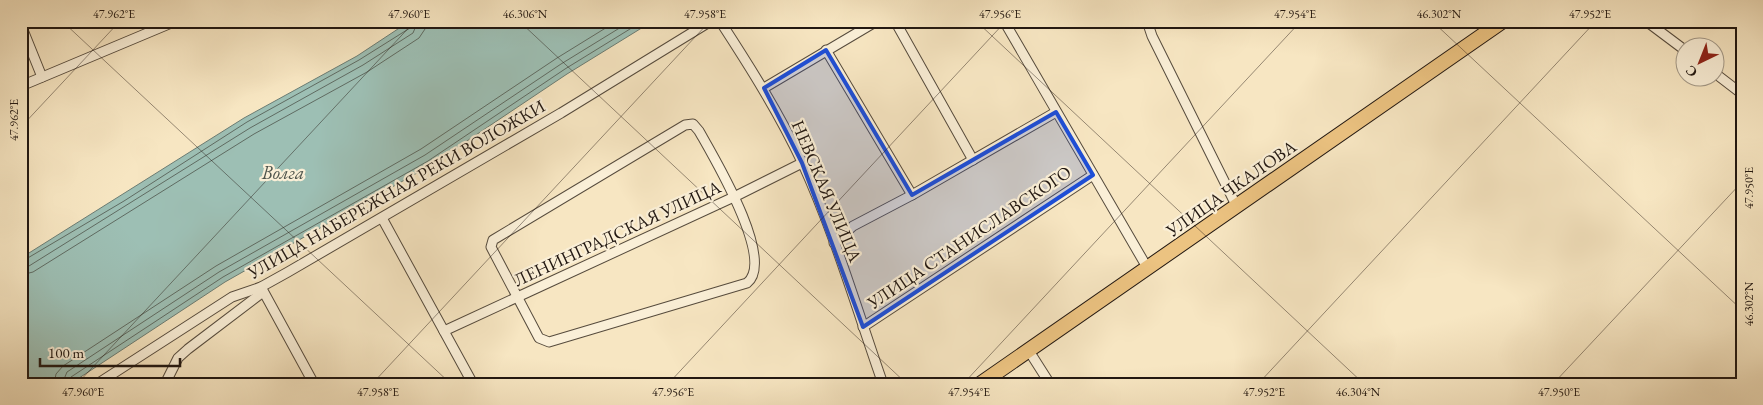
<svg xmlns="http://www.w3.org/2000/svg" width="1763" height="405" viewBox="0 0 1763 405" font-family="'EB Garamond',serif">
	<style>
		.water { fill: #9dbfb4; stroke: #6b7c73 }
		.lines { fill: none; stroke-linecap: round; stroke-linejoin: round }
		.shore { stroke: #5f6b62; stroke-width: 1 }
		.minor-casing { stroke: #564b3d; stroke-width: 11 }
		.primary-casing { stroke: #211711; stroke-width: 16 }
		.minor { stroke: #faefd7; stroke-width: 9 }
		.primary { stroke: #ecc381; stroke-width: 14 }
		.marked { fill: #1d4ed8; fill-opacity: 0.2; stroke: #1d4ed8; stroke-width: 4; stroke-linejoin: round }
		.ticks { fill: none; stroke: #211711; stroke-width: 1; stroke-opacity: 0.45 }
		.labels { text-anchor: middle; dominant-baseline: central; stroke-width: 4.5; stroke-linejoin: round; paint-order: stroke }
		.street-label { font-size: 18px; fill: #211711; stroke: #faefd7 }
		.water-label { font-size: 19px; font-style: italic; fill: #4c524a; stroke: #faefd7 }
		.neatline { fill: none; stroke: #211711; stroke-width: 2 }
		.ticks-label { font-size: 12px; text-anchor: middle; fill: #211711 }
	</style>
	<rect width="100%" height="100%" fill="#f7e6c2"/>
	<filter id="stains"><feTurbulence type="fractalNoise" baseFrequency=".004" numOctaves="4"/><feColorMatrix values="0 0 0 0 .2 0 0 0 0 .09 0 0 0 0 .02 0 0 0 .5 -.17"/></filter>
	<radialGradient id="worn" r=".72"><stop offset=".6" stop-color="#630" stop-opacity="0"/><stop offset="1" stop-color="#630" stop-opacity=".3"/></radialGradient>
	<!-- water -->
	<polygon class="water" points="410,21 653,21 567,74 431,165 225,282 70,384 21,384 21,258 244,118 357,56"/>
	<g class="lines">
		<!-- shore -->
		<g class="shore">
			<polyline points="21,262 124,201 247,122 359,60 410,28 412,21"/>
			<polyline points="21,268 29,266 250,128 363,65 413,33 418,21"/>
			<polyline points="21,275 33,272 254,134 367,72 419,38 425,29 426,21"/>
			<polyline points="54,384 56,374 63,366 216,266 421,149 557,58 617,21"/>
			<polyline points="62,384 67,372 219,272 425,155 561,64 631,21"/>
			<polyline points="68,384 71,377 223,277 428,161 565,69 643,21"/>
		</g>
		<defs>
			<g id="minor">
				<path d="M720 21C750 67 779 113 802 162 835 234 857 310 883 384"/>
				<polyline points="895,21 973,160"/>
				<polyline points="1004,21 1148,269"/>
				<polyline points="1147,21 1152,36 1237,207"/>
				<polyline points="1646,21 1686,51"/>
				<polyline points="21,25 42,77"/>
				<polyline points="826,50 912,195"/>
				<polyline points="1716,74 1742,94"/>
				<polyline points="21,86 176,21"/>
				<polyline points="764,88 877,21"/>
				<path d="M693 124 699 131C713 156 776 260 747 283L549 342 539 338 491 247 493 240 685 125Z"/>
				<polyline points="382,218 473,384"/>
				<polyline points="834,243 853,226 912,195 1056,112"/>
				<polyline points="261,287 314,384"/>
				<polyline points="863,327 1093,175"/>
				<polyline points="444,331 736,196 802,163"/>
				<polyline points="1029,351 1050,384"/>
				<polyline points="97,384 232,297 261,287 288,272 561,113 711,21"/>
				<polyline points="165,384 178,358 188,349 263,292"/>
			</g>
			<polyline id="primary" points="980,384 1503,21"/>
		</defs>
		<!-- minor casing -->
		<use href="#minor" class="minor-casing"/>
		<!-- primary casing -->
		<use href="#primary" class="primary-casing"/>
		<!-- minor -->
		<use href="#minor" class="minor"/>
		<!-- primary -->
		<use href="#primary" class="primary"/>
	</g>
	<!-- marked area -->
	<path class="marked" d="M826 50 912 195 1056 112 1093 175 863 327 802 163 764 88Z"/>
	<!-- ticks -->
	<path class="ticks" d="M62 21 451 384M519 21 907 384M976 21 1364 384M1432 21 1742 310M21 127 120 21M77 384 415 21M372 384 710 21M668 384 1006 21M963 384 1301 21M1258 384 1596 21M1553 384 1742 182"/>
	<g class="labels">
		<!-- street labels -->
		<g class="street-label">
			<text transform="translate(1231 188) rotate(-35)">УЛИЦА ЧКАЛОВА</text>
			<text transform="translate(396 189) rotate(-30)">УЛИЦА НАБЕРЕЖНАЯ РЕКИ ВОЛОЖКИ</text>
			<text transform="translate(827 191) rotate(67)">НЕВСКАЯ УЛИЦА</text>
			<text transform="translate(617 233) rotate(-25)">ЛЕНИНГРАДСКАЯ УЛИЦА</text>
			<text transform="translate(969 237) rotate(-34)">УЛИЦА СТАНИСЛАВСКОГО</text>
		</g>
		<!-- water labels -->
		<g class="water-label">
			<text x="283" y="172">Волга</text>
		</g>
	</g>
	<!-- margin -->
	<rect width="1763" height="405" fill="none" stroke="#f7e6c2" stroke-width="55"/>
	<!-- north arrow -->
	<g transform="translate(1700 62) rotate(223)"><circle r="24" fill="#faefd7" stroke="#a39988"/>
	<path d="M0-4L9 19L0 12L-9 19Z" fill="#8f2418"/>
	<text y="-8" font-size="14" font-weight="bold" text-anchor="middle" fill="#211711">С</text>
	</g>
	<!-- scale -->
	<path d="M40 358v8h140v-8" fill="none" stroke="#211711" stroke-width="2.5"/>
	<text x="48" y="358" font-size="15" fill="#211711" stroke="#faefd7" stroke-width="4" paint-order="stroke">100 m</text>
	<rect x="28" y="28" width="1708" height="350" class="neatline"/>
	<g class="ticks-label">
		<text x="114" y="18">47.962°E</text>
		<text x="409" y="18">47.960°E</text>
		<text x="525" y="18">46.306°N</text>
		<text x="705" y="18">47.958°E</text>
		<text x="1000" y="18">47.956°E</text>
		<text x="1295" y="18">47.954°E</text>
		<text x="1439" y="18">46.302°N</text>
		<text x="1590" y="18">47.952°E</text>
		<text transform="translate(14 120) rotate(-90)" y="4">47.962°E</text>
		<text transform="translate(1749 188) rotate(-90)" y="4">47.950°E</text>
		<text transform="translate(1749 304) rotate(-90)" y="4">46.302°N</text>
		<text x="83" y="396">47.960°E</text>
		<text x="378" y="396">47.958°E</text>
		<text x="673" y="396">47.956°E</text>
		<text x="969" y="396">47.954°E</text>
		<text x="1264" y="396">47.952°E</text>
		<text x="1358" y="396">46.304°N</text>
		<text x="1559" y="396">47.950°E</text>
	</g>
	<rect width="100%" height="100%" filter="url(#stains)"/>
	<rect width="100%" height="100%" fill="url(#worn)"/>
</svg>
